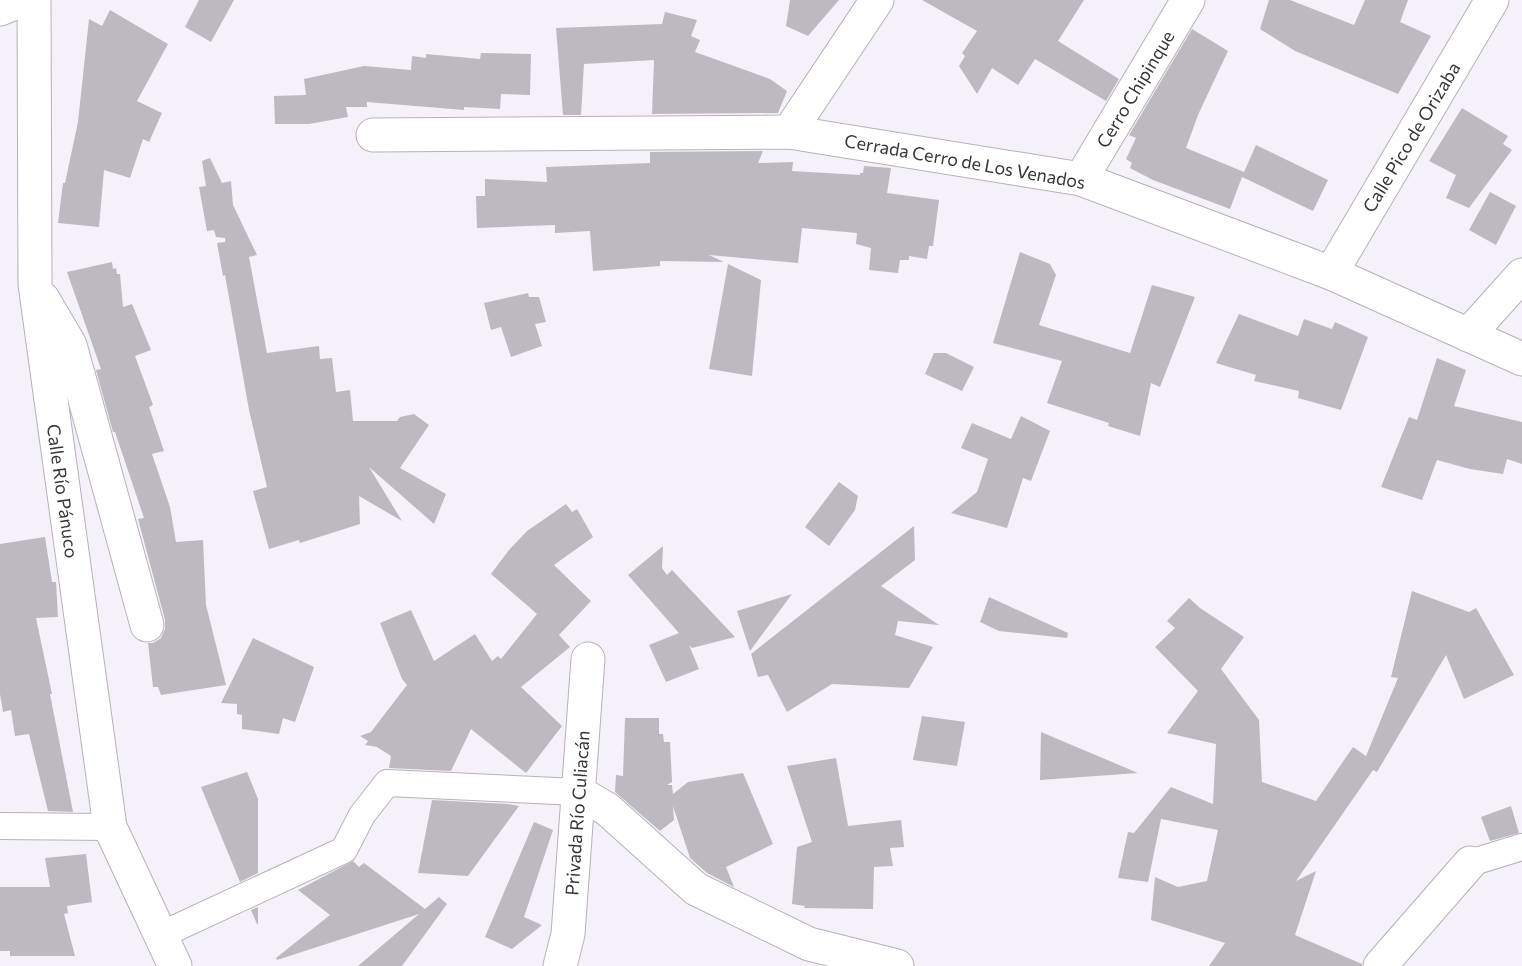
<svg xmlns="http://www.w3.org/2000/svg" width="1522" height="966" viewBox="0 0 1522 966" font-family="Commissioner,sans-serif">
	<style>
		.building { fill: #beb9c1 }
		.lines { fill: none; stroke-linecap: round; stroke-linejoin: round }
		.pedestrian-casing { stroke: #b6b2ba; stroke-width: 28 }
		.minor-casing { stroke: #b6b2ba; stroke-width: 35 }
		.pedestrian { stroke: #fff; stroke-width: 26 }
		.minor { stroke: #fff; stroke-width: 33 }
		.labels { text-anchor: middle; dominant-baseline: central; stroke-width: 6; stroke-linejoin: round; paint-order: stroke }
		.street-label { font-size: 18px; fill: #373539; stroke: #fff }
	</style>
	<rect width="100%" height="100%" fill="#f5f0fa"/>
	<!-- building -->
	<g class="building">
		<polygon points="199,0 234,0 211,42 185,27"/>
		<polygon points="790,0 839,0 808,36 786,26"/>
		<polygon points="922,0 1084,0 1058,41 1119,79 1106,101 1035,59 1018,85 992,68 977,94 959,66 965,56 962,53 977,31"/>
		<polygon points="1269,0 1290,0 1354,25 1365,0 1408,0 1400,22 1431,36 1398,94 1295,51 1260,29"/>
		<polygon points="110,10 168,44 137,101 162,113 149,142 143,139 130,178 104,170 99,227 58,223 63,183 65,183 78,122 89,19 102,26"/>
		<polygon points="665,12 697,20 691,36 700,40 695,52 770,79 787,91 778,113 652,114 654,60 584,64 581,115 563,115 556,28 662,24"/>
		<polygon points="1192,29 1228,51 1198,115 1186,148 1244,172 1256,145 1328,180 1313,211 1242,177 1230,209 1153,180 1130,168 1132,163 1126,159 1136,138 1129,135"/>
		<polygon points="481,53 531,54 530,95 501,94 500,109 464,107 464,110 367,102 367,107 346,107 348,117 309,124 275,124 274,96 306,95 304,79 364,66 411,70 412,56 426,58 426,54 480,59"/>
		<polygon points="1462,108 1508,136 1503,144 1512,150 1469,208 1446,198 1456,175 1429,161"/>
		<polygon points="763,151 758,163 793,162 792,171 860,175 860,173 863,173 864,166 891,168 887,193 939,200 933,246 929,246 927,259 909,256 909,260 900,260 898,273 869,270 871,248 856,244 857,233 802,228 798,263 709,255 724,262 660,261 660,266 593,271 590,231 555,233 555,225 477,228 476,196 485,196 485,179 547,182 546,167 650,163 650,152"/>
		<polygon points="210,158 222,183 231,181 233,205 257,255 249,257 267,353 319,346 320,359 332,358 336,392 350,390 353,421 397,421 400,417 414,414 429,425 400,468 446,494 434,524 369,467 402,521 359,496 360,524 300,543 299,540 269,549 253,491 267,487 249,410 225,275 223,276 217,243 225,242 225,238 216,237 214,230 207,231 199,187 206,186 202,161"/>
		<polygon points="1490,192 1516,206 1496,245 1469,230"/>
		<polygon points="1020,252 1050,264 1056,275 1039,325 1130,353 1152,285 1195,297 1160,387 1151,383 1140,436 1108,426 1109,423 1047,403 1062,361 993,343"/>
		<polygon points="112,262 113,269 116,268 117,274 120,274 123,307 132,304 151,350 135,356 153,405 149,407 164,451 152,454 170,507 176,542 203,540 206,605 226,685 161,695 158,687 153,687 148,643 153,643 161,638 165,629 165,620 138,519 144,518 115,432 113,432 96,370 101,369 67,272"/>
		<polygon points="728,264 761,280 752,376 709,369"/>
		<polygon points="528,293 529,297 539,297 546,322 535,324 542,346 511,357 501,327 491,330 484,303"/>
		<polygon points="1239,314 1298,336 1304,319 1332,329 1335,322 1368,337 1341,410 1298,398 1299,391 1254,381 1256,375 1216,363"/>
		<polygon points="934,353 946,353 974,367 962,391 925,374"/>
		<polygon points="1437,358 1466,370 1454,406 1522,422 1522,464 1507,459 1503,474 1470,469 1437,460 1422,500 1381,487 1409,417 1417,420"/>
		<polygon points="1021,416 1050,431 1031,481 1023,478 1007,528 951,513 977,492 988,459 961,448 972,423 1011,439"/>
		<polygon points="839,482 858,496 855,510 829,546 805,527"/>
		<polygon points="566,504 572,512 577,509 593,537 554,565 591,601 559,635 570,647 521,687 562,726 526,773 471,729 451,771 389,768 391,756 377,747 365,745 368,741 360,736 371,732 407,685 402,679 380,623 411,610 434,661 475,634 492,661 498,656 501,659 537,614 491,574 509,550 527,531"/>
		<polygon points="914,526 915,560 881,586 939,625 898,621 895,635 933,647 909,688 832,684 787,712 768,675 758,677 751,654"/>
		<polygon points="45,537 52,582 56,582 58,617 36,618 52,694 50,694 73,812 48,811 29,734 15,736 11,710 3,712 0,694 0,544"/>
		<polygon points="663,546 662,568 667,575 672,570 735,637 692,648 689,645 699,669 666,682 649,645 679,633 628,575"/>
		<polygon points="1412,591 1469,612 1476,608 1514,675 1464,699 1446,655 1377,772 1373,770 1296,881 1316,871 1295,935 1362,964 1362,966 1209,966 1225,943 1151,920 1155,877 1178,887 1207,881 1218,830 1161,819 1148,882 1118,878 1128,832 1134,833 1171,787 1213,804 1216,744 1167,733 1198,691 1155,647 1175,628 1167,621 1189,598 1200,608 1244,637 1221,669 1259,720 1262,782 1316,801 1353,747 1366,756 1398,678 1391,677"/>
		<polygon points="792,594 750,651 737,611"/>
		<polygon points="989,597 1068,633 1067,638 999,631 980,622"/>
		<polygon points="253,638 314,667 295,722 283,718 279,734 242,729 242,715 237,714 237,704 221,703"/>
		<polygon points="922,716 965,722 957,766 913,760"/>
		<polygon points="625,718 659,718 659,734 663,734 664,742 670,742 672,782 667,785 672,785 673,794 688,782 743,773 773,844 726,867 734,887 707,873 690,858 673,806 674,820 660,831 615,792 616,775 623,776"/>
		<polygon points="1041,732 1138,773 1040,780"/>
		<polygon points="836,758 848,826 901,820 904,847 890,848 893,866 874,867 873,909 804,908 805,906 792,904 797,847 812,842 787,766"/>
		<polygon points="247,772 258,799 258,873 240,882 201,787"/>
		<polygon points="432,800 508,804 519,806 468,876 418,873"/>
		<polygon points="1511,806 1519,833 1490,841 1481,817"/>
		<polygon points="534,822 553,830 524,917 542,925 512,949 485,937"/>
		<polygon points="86,854 92,902 67,906 68,913 64,914 75,956 10,956 10,951 0,951 0,887 50,887 45,858"/>
		<polygon points="353,861 359,867 364,863 425,909 439,897 447,904 402,966 358,966 419,914 277,960 276,958 330,915 298,890"/>
		<polygon points="258,907 258,924 257,924 251,910"/>
	</g>
	<g class="lines">
		<defs>
			<g id="pedestrian">
				<polyline points="0,826 110,827"/>
				<polyline points="1470,863 1522,847"/>
				<polyline points="161,935 344,850 362,815 387,783 578,792"/>
			</g>
			<g id="minor">
				<polyline points="34,0 35,284 110,827 175,966"/>
				<polyline points="0,9 22,0"/>
				<polyline points="789,132 877,0"/>
				<polyline points="373,135 789,132 1081,179 1331,273 1522,359"/>
				<polyline points="1081,179 1188,0"/>
				<polyline points="1331,273 1492,0"/>
				<polyline points="43,299 70,345 147,625"/>
				<polyline points="1468,335 1522,275"/>
				<polyline points="578,792 607,809 696,889 809,944 897,966"/>
				<polyline points="560,966 568,934 588,659"/>
				<polyline points="1380,966 1470,863"/>
			</g>
		</defs>
		<!-- pedestrian casing -->
		<use href="#pedestrian" class="pedestrian-casing"/>
		<!-- minor casing -->
		<use href="#minor" class="minor-casing"/>
		<!-- pedestrian -->
		<use href="#pedestrian" class="pedestrian"/>
		<!-- minor -->
		<use href="#minor" class="minor"/>
	</g>
	<g class="labels">
		<!-- street labels -->
		<g class="street-label">
			<text transform="translate(1135 89) rotate(-59)">Cerro Chipinque</text>
			<text transform="translate(1411 137) rotate(-59)">Calle Pico de Orizaba</text>
			<text transform="translate(965 161) rotate(10)">Cerrada Cerro de Los Venados</text>
			<text transform="translate(63 491) rotate(82)">Calle Río Pánuco</text>
			<text transform="translate(577 813) rotate(-86)">Privada Río Culiacán</text>
		</g>
	</g>
</svg>
